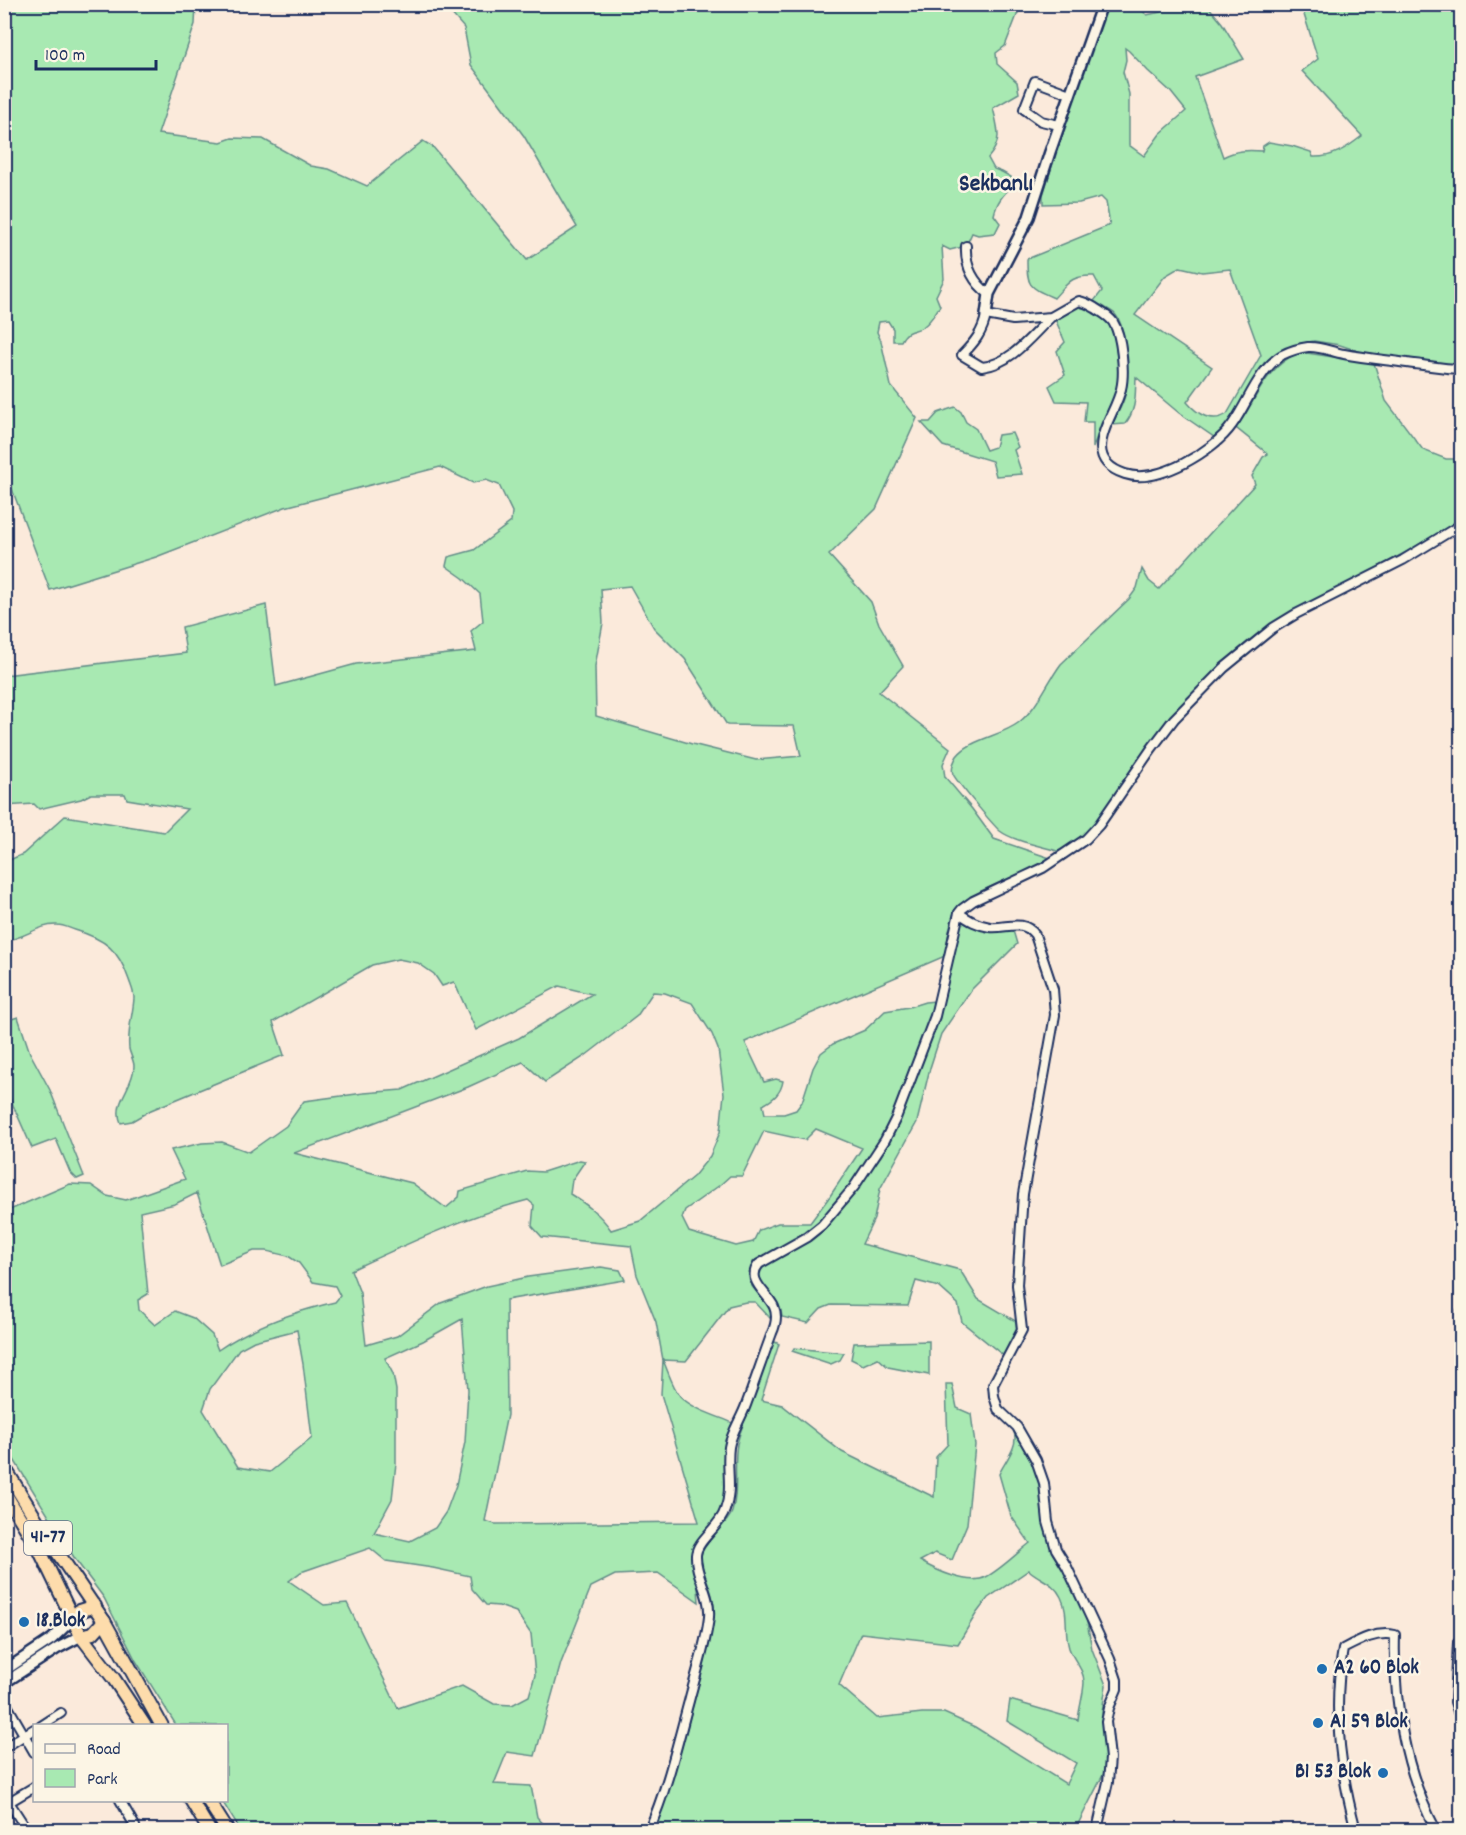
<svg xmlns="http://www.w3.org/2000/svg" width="1466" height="1835" viewBox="0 0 1466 1835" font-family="Dekko,sans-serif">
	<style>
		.green { fill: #a8e9b2; stroke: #628c88; stroke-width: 1.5; fill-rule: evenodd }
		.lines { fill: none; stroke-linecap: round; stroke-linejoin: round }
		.minor-casing { stroke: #1b2f5e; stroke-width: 12 }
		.tertiary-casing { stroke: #1b2f5e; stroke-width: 14 }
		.trunk-casing { stroke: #1b2f5e; stroke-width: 16 }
		.minor { stroke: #fcf5e5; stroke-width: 8 }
		.tertiary { stroke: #fcf5e5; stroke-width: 9 }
		.trunk { stroke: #fddcac; stroke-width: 12 }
		.poi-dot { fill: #1f6fb2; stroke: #fcf5e5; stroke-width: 2 }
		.labels { text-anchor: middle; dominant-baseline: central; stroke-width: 5; stroke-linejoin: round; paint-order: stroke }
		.shield { fill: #fcf5e5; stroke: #5e6a86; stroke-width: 1.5 }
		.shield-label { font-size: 20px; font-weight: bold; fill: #1b2f5e }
		.poi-label { font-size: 21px; font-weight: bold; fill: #1b2f5e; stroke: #fcf5e5; text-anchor: start }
		.quarter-label { font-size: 24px; font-weight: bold; fill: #1b2f5e; stroke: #fcf5e5 }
	</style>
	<rect width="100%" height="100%" fill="#fbeadb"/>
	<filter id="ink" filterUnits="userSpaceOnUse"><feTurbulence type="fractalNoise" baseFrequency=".0167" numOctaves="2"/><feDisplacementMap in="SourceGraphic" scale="12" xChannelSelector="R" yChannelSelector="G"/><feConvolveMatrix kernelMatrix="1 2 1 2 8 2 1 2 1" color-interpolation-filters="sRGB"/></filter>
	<g filter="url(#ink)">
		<!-- green -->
		<g class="green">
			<path d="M5 5H196L195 24 158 134 221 142 232 138 263 139 311 166 329 169 367 186 423 141 433 147 527 260 577 227 524 136 471 65 464 28 444 5H1019V10L1005 46 996 53 997 64 1017 82 1019 93 993 108C998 129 1003 141 988 158L994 169 1002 172 1011 177 1013 185C1003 195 997 201 994 215L1000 223 995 233 978 235 972 233 966 246 950 250 942 246 944 279 936 296 940 306C935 313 931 321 924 326 915 333 908 327 901 341H893V329L888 321 879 322 877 332 881 341 891 386 917 418 876 509 829 555 871 602 879 624 903 666 879 692 950 748 943 764 945 777 972 809 994 839 1050 858 1049 861C1030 871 963 894 955 910 950 920 947 944 945 956L745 1042 764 1082 776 1079 783 1081C781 1093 774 1099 763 1105L765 1114H784L796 1110 802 1102 813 1068 821 1053 833 1044 865 1030 885 1011 909 1007 925 1002 935 1001 934 1009 892 1116 880 1142 855 1179 835 1205 815 1227 801 1237 753 1262C752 1266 749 1272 749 1277 749 1293 774 1299 771 1319L755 1302H746L729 1306 686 1361 663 1360C668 1371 672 1386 680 1396 692 1409 717 1416 733 1423L727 1440 725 1492 723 1506 720 1515 699 1539 695 1548 699 1602 658 1573 615 1575 591 1587 561 1663 535 1756 507 1752 494 1784 531 1786 537 1817 549 1830H240L222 1801 226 1800V1726L176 1725 136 1661 104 1598 75 1559 5 1445V1212L70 1184 91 1185 107 1196 126 1200 185 1179 171 1150 202 1143 222 1142 249 1152 286 1126 304 1101 364 1093 402 1090 519 1038 592 994 559 986 476 1030 454 982 442 986 434 974 418 963 398 959 372 965 273 1022 284 1055 151 1110 132 1121 121 1123C112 1102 134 1087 134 1066 134 1061 130 1054 129 1049 127 1031 133 1015 134 998 134 992 131 986 129 980 119 950 105 939 75 930 69 928 63 925 57 925 38 924 23 940 5 940V862L23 854 65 816 164 832 187 809 127 799 125 794H91L81 799 39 809 34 804 5 806V675L186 653 182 627 266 605 276 686 356 664 476 651 471 631 483 621 480 594 463 578 446 566 448 557 474 550 511 522 512 512 499 485 486 480 473 483 440 467 285 507 156 557 50 590 12 489 5 490ZM630 586 654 628 685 659 727 725 794 726 801 756 756 760 692 744 596 716 595 666 603 623 601 589ZM653 992 665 993 692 1003 712 1034 718 1049 724 1094 720 1132 710 1156 694 1176 640 1221 611 1230C600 1214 586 1204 570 1194L572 1180 585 1161 580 1160 543 1172 527 1171 460 1191 459 1197 446 1208 412 1183 294 1153 468 1087 523 1062 545 1082 585 1056 637 1016ZM816 1129 862 1148 830 1196 810 1223H778L759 1230 753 1242 736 1246 689 1232 682 1218 685 1210 720 1185 730 1176H742L764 1131 805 1140ZM197 1193 220 1265 254 1251H267L288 1256 299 1263 313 1282 335 1286 340 1296 335 1302C293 1312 253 1326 218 1350L212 1335 193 1318 175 1311 155 1325 139 1310 138 1300 148 1294 140 1212 175 1204ZM528 1200 534 1205 532 1226 542 1237 631 1246 637 1275 656 1322 663 1360 661 1394 699 1522 495 1524 485 1521 507 1415 506 1300 625 1280 620 1270 601 1267 528 1277 487 1286 441 1303 397 1336 366 1345 360 1293 351 1270C409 1243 466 1216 528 1200ZM462 1319 468 1390 465 1442 456 1485 446 1512 435 1528 410 1541 374 1533 392 1499 396 1463V1390L393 1374 385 1358 423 1341ZM297 1330 303 1364 312 1438 270 1472 238 1467 203 1410 210 1389 239 1349 254 1341ZM370 1548 386 1561 433 1568 470 1576 472 1589 486 1605 499 1606 516 1612 531 1634 535 1675 529 1696 512 1705 494 1704 462 1686 398 1708 347 1603 324 1605 289 1581 301 1572Z"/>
			<path d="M1108 5H1127L1129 6 1136 5 1147 15 1161 12 1159 5H1207L1222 23 1244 59 1195 77 1223 157C1237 150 1247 150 1262 151L1263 146 1269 142 1292 146 1311 152 1313 157C1332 158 1347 148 1362 136L1302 71 1318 59 1301 5H1461V363L1451 364 1361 352 1340 345 1314 341 1298 344 1280 351 1264 363 1235 413 1224 428 1214 437 1179 413 1136 377C1135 395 1137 409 1125 424L1112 425C1116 415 1123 405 1125 395 1129 377 1128 327 1114 313 1108 309 1100 305 1094 301L1102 291 1094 276C1071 275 1068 283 1054 298 1029 287 1027 287 1027 259L1110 225 1106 202 1101 197 1079 203 1043 204V195C1063 131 1081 66 1108 5ZM1125 48 1129 51 1148 71 1170 91 1186 111 1160 134 1144 156 1129 145V94L1123 72 1126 60ZM1180 267 1202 272 1230 269 1261 355 1227 414C1212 424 1197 414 1187 402L1212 367 1135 315 1165 276Z"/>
			<polygon points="1079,307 1093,311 1107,320 1114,334 1118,364 1118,389 1101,424 1093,448 1093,422 1084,422 1086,402 1056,401 1049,386 1065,375 1057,351 1065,342 1056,321 1069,311"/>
			<path d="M1300 352 1374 363 1386 401 1423 450 1446 459H1461V519C1425 542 1388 563 1350 582 1326 595 1301 605 1278 620 1233 649 1195 689 1162 729 1139 757 1092 848 1057 851 1041 846 1013 841 1000 831 993 825 956 781 953 774 951 768 954 761 957 756 970 739 1001 736 1018 723 1038 708 1046 684 1061 664L1129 599 1137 588 1142 569 1149 581 1159 589 1255 484 1252 476 1263 457 1268 454 1236 428C1257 400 1264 367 1300 352Z"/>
			<polygon points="955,407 961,412 966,422 976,429 986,450 995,447 998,435 1012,433 1018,447 1014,450 1022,474 996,476 992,461 943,446 921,422 930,422 938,413"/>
			<path d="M961 918C977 932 993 929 1012 927L1017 944 971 990 941 1034 930 1068 917 1122 880 1189 874 1219 862 1244 960 1270 978 1299 1019 1323 1017 1332 1004 1356 962 1322 958 1304 939 1287 916 1281 908 1306 831 1305 821 1309 808 1323 782 1317C779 1293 762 1293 759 1274L764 1266 808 1242 826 1226 881 1156 903 1109 933 1033 949 976Z"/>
			<polygon points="18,1017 30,1053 50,1090 84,1176 77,1179 70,1172 56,1139 32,1148 5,1087 5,1021"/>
			<path d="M773 1341 779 1344 761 1400 782 1405 842 1452 934 1497 936 1457 948 1444 946 1384H952L957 1408 971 1414 975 1445 967 1524 952 1560 935 1553 920 1561C935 1570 969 1586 986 1577 1000 1570 1017 1553 1030 1543L1011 1516 999 1474C1005 1461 1019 1446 1014 1432L1034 1465 1042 1485 1045 1527 1050 1544 1065 1572 1086 1617 1092 1649 1106 1685 1102 1712 1106 1769 1075 1830H653C671 1789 683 1745 694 1701 702 1672 711 1642 714 1612 716 1593 697 1565 701 1551 706 1535 726 1528 732 1512 739 1490 733 1467 737 1444 740 1430 747 1415 752 1401 759 1381 765 1361 773 1341ZM1029 1570C1040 1580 1054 1582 1061 1597 1069 1613 1064 1631 1069 1648 1073 1660 1084 1669 1084 1682 1084 1692 1079 1709 1078 1720L1010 1700 1007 1721 1076 1763 1066 1784 975 1727 944 1713H922L877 1718 839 1685 861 1633 958 1644 976 1614 988 1598Z"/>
			<polygon points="929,1341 929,1375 888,1367 878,1358 863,1365 851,1359 854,1343"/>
			<polygon points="794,1348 844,1353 840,1360 831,1364 792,1351"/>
		</g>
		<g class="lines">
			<defs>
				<g id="minor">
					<polyline points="1059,125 1041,121 1024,109 1035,81 1070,94"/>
					<path d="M966 246C965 266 973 282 989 294"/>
					<path d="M1051 317C1031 336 1011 364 982 367L962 355C974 343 983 332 986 315L1013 320 1051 317 1079 301C1085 302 1090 305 1095 308 1101 312 1109 316 1113 322 1122 336 1125 373 1121 389 1115 417 1077 458 1125 474 1157 485 1214 451 1232 425 1248 403 1258 370 1282 355 1290 351 1300 348 1308 347 1320 346 1332 352 1344 354 1365 358 1386 360 1407 363 1425 365 1444 369 1462 369"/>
					<path d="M959 913C969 920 977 925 990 927 1006 929 1023 918 1035 935L1053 989 1055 1015 1023 1194 1017 1285 1022 1330 993 1385 994 1396 998 1409 1017 1427 1036 1460 1044 1483 1048 1522 1056 1549 1067 1567 1110 1659 1117 1680V1689L1109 1708 1106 1722 1110 1758 1108 1782 1097 1830"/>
					<polyline points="1462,1311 1462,1321"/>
					<polyline points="1458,1642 1455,1702 1462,1724"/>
					<polyline points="4,1700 34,1752"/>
					<polyline points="41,1726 61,1713"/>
					<polyline points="4,1748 34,1729"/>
					<polyline points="120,1800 135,1826"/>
					<polyline points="27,1830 9,1802 34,1787"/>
					<path d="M649 1830C667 1789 677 1745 689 1701 696 1673 706 1645 709 1617 711 1594 695 1576 696 1555 697 1540 720 1527 725 1510 733 1489 726 1469 729 1447 731 1433 741 1419 746 1405 755 1381 763 1357 772 1333 776 1324 778 1316 774 1307 768 1293 745 1280 759 1264L807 1237 822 1225 854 1187 885 1140 896 1118 935 1016 959 913 962 909 973 901 1043 868 1086 839 1099 825 1152 748 1174 719 1224 668 1273 628 1296 614 1403 560 1462 524"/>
					<path d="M1356 1830C1340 1771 1332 1710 1343 1649 1360 1640 1376 1631 1395 1635 1393 1701 1405 1772 1436 1830"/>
				</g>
				<g id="tertiary">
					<polyline points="986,315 989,294 1029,217 1050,152 1102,4"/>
					<polyline points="4,1671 52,1639 72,1620"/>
					<polyline points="4,1683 58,1648 81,1636"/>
				</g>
				<g id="trunk">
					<polyline points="4,1467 45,1534 104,1621 162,1726"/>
					<polyline points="4,1492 40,1551 81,1636 114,1679 145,1726"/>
					<polyline points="72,1620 79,1611 95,1606"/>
					<polyline points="81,1636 93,1633 104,1621"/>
					<polyline points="191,1800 209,1830"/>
					<polyline points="208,1800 227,1830"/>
				</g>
			</defs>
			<!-- minor casing -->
			<use href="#minor" class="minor-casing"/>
			<!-- tertiary casing -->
			<use href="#tertiary" class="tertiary-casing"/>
			<!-- trunk casing -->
			<use href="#trunk" class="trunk-casing"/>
			<!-- minor -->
			<use href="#minor" class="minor"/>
			<!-- tertiary -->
			<use href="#tertiary" class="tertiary"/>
			<!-- trunk -->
			<use href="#trunk" class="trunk"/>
		</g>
	</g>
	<!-- markers -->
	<g class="poi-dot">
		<circle cx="24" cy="1622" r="6"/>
		<circle cx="1322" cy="1669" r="6"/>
		<circle cx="1318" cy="1723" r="6"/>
		<circle cx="1383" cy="1773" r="6"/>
	</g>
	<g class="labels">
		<!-- shield labels -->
		<rect class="shield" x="24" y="1521" width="48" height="34" rx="4.5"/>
		<g class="shield-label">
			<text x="48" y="1538">41-77</text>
		</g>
		<!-- poi labels -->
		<g class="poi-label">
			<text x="36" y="1622">18.Blok</text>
			<text x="1334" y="1669">A2 60 Blok</text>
			<text x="1330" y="1723">A1 59 Blok</text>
			<text x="1371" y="1773" text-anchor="end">B1 53 Blok</text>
		</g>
		<!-- quarter labels -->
		<g class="quarter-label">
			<text x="996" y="185">Sekbanlı</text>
		</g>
	</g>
	<!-- margin -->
	<rect width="1466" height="1835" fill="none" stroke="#fcf5e5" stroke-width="24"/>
	<rect x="12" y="12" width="1442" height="1811" fill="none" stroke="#1b2f5e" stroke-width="2" filter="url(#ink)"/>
	<!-- legend -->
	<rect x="33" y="1724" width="195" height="78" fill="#fcf5e5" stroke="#a2a6af" stroke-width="1.5"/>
	<rect x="45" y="1744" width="30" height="9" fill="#fcf5e5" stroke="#a2a6af" stroke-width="1.5"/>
	<text x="87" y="1754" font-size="18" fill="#1b2f5e">Road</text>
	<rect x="45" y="1769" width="30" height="18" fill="#a8e9b2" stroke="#a2a6af" stroke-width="1.5"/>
	<text x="87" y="1784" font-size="18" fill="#1b2f5e">Park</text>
	<!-- scale -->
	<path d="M36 60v9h120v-9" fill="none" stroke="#1b2f5e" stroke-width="3"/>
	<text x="45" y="60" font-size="18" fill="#1b2f5e" stroke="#fcf5e5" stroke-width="4.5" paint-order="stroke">100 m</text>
</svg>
